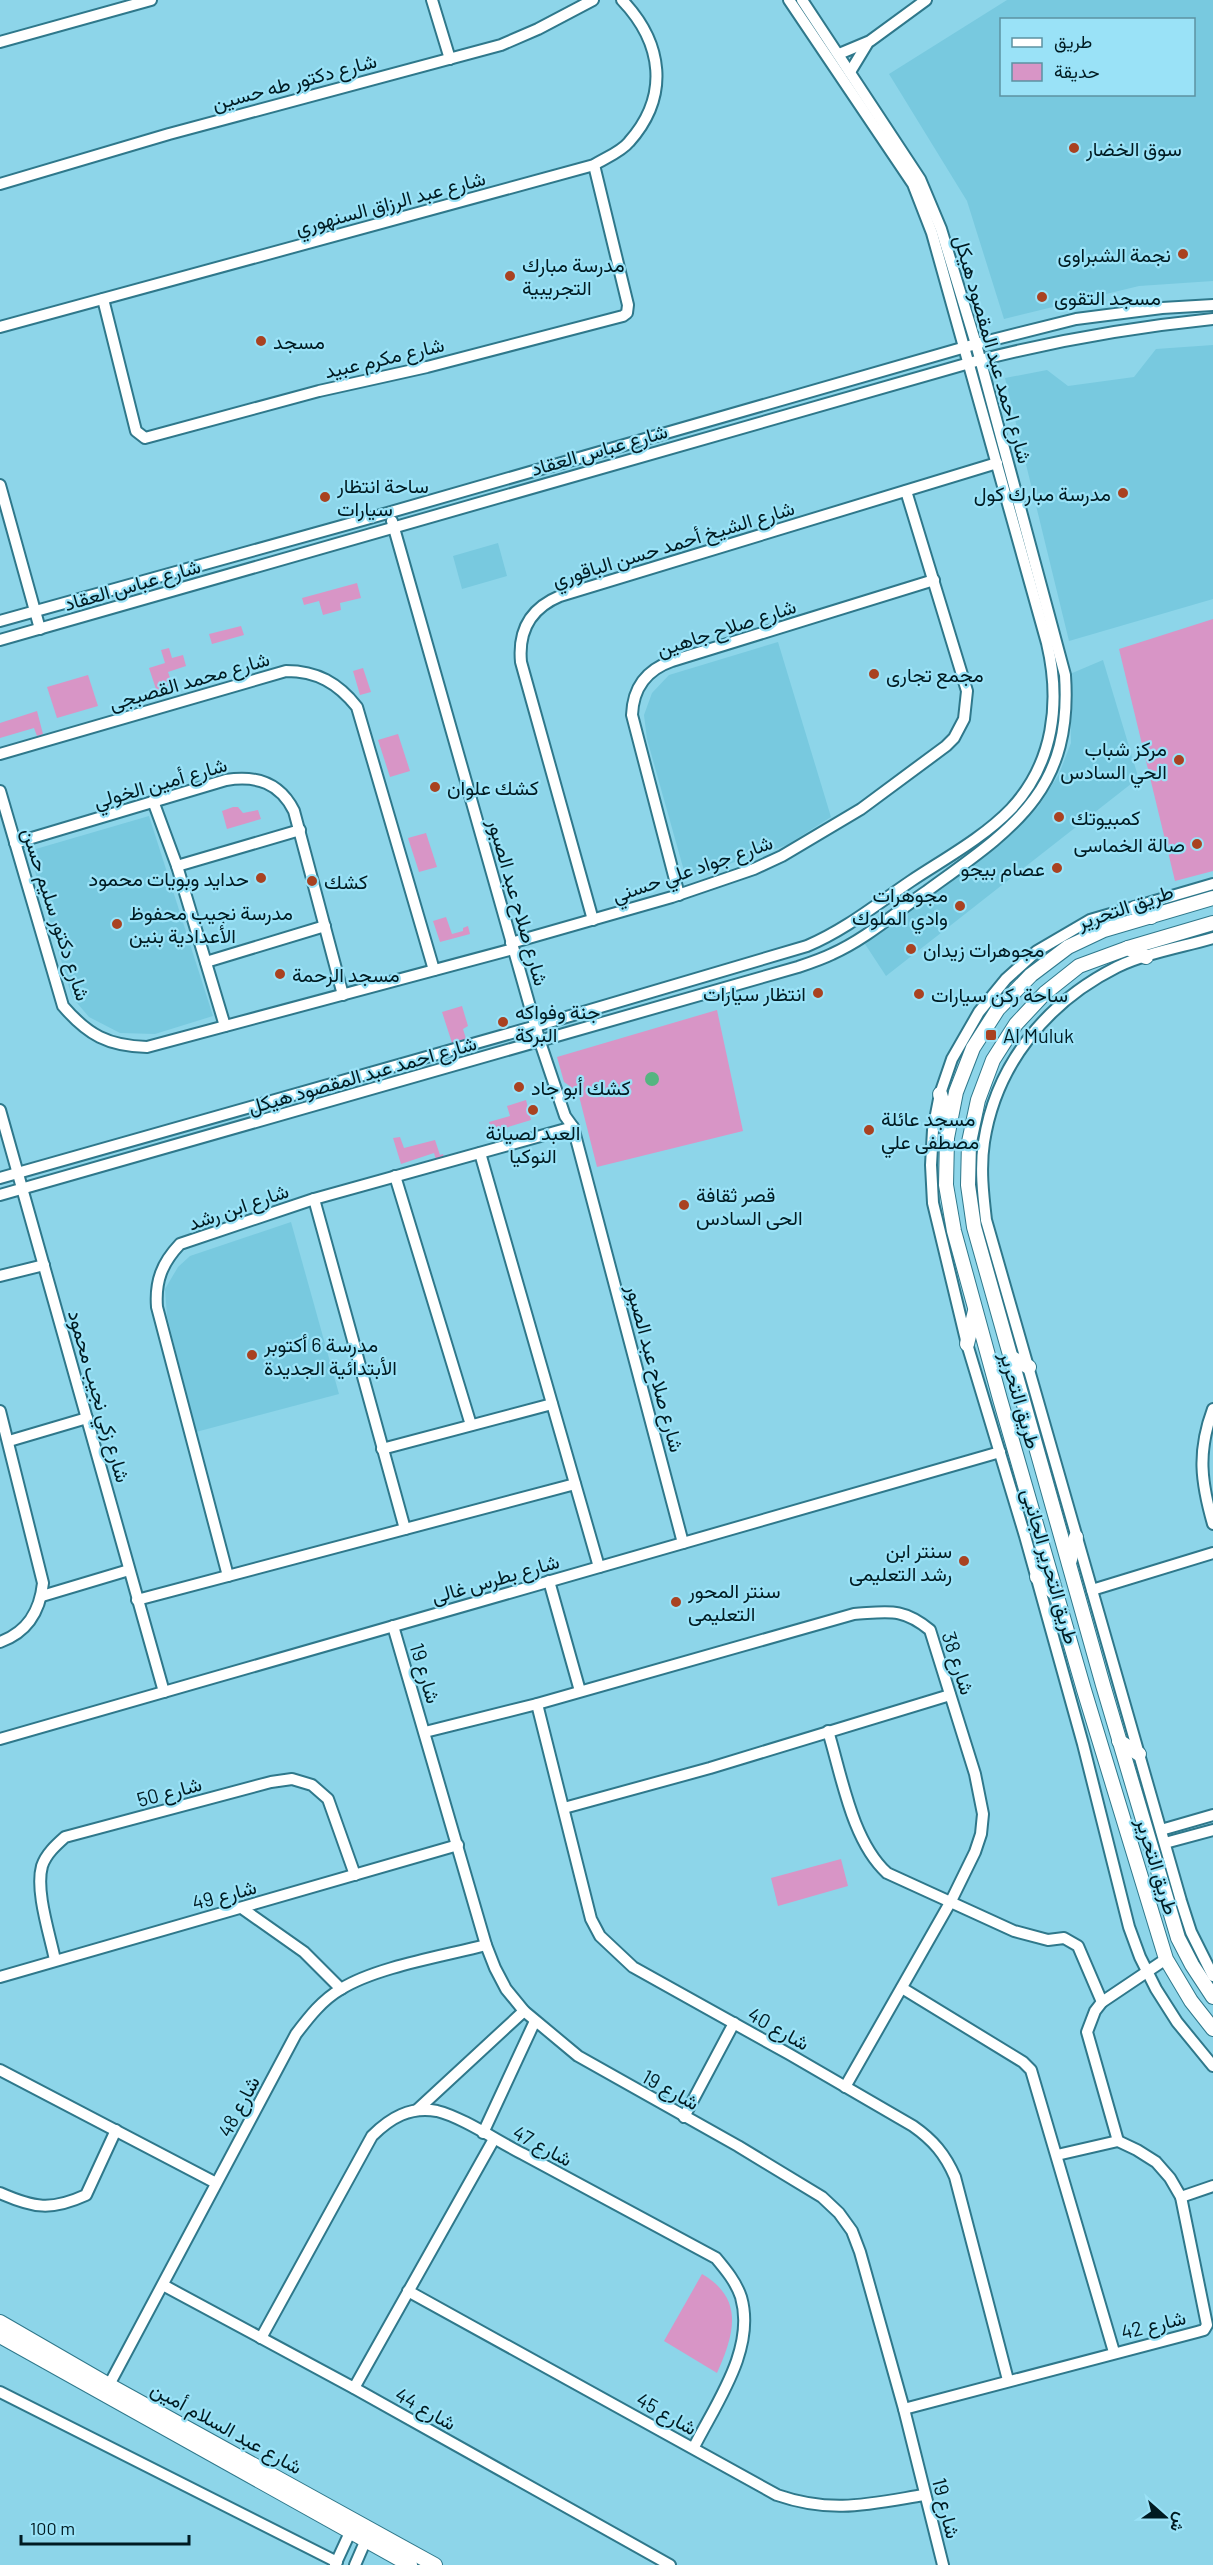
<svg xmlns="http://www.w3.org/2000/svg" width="1213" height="2565" viewBox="0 0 1213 2565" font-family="Barlow,Vazirmatn,sans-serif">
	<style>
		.built { fill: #78c9df; fill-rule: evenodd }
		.green { fill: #d895c6 }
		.water { fill: #54b580 }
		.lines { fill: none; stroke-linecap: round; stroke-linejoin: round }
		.minor-casing { stroke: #2f788b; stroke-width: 14 }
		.tertiary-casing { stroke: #2f788b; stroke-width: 16 }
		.minor { stroke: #fff; stroke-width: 10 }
		.tertiary { stroke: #fff; stroke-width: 14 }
		.poi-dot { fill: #a94221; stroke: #9ae2f7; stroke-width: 2 }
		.labels { text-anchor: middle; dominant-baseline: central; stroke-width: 4.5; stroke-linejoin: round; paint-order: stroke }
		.street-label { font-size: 20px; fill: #001b22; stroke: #9ae2f7 }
		.poi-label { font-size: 20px; fill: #001b22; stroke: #9ae2f7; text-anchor: start }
	</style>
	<rect width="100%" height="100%" fill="#8dd5e9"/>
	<!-- built -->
	<g class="built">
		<path d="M1007 0H1213V281L1139 286 1004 319 967 201 889 74ZM1002 20H1194V94H1002Z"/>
		<polygon points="1213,345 1213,599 1069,641 1005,378 1047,370 1068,386 1134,377 1156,349"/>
		<polygon points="498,543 507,576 462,589 453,556"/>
		<polygon points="778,642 831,817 787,845 686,878 647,739 644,715 652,693 669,675"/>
		<polygon points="1103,660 1137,773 1136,780 886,976 865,944 976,862 1038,807 1059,774 1071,743 1070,674"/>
		<polygon points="149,816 213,1016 155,1034 120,1033 89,1017 72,997 29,851"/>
		<polygon points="291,1222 339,1394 196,1432 167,1316 165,1289 178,1267 190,1256"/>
	</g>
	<!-- green -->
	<g class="green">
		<polygon points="357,583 361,598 340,603 341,610 323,615 319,601 304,605 302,598"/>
		<polygon points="1213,619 1213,871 1175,881 1119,649"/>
		<polygon points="241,626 244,635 212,644 209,634"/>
		<polygon points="169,648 172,658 183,655 186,666 168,672 173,686 157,692 149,668 165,663 161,650"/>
		<polygon points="363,668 371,692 360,695 353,671"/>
		<polygon points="88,675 98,706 57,718 47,687"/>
		<polygon points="37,711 43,734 37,736 34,728 0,738 0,723"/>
		<polygon points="398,734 410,771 390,777 378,740"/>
		<polygon points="233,807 238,807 243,813 258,810 261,819 227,829 222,811"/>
		<polygon points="426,833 437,867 419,872 408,838"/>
		<polygon points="446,917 452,934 463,931 463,928 468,926 470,934 440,942 433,921"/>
		<polygon points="462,1006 468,1026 463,1029 467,1042 453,1046 442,1012"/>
		<polygon points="717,1010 743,1131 597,1167 578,1092 564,1082 557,1057"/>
		<polygon points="526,1100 531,1120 492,1132 489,1122 510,1116 507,1106"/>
		<polygon points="400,1137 404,1148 435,1140 440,1155 443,1154 445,1161 437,1163 434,1153 401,1164 393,1138"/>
		<polygon points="841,1859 848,1886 778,1906 771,1878"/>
		<path d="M702 2274C745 2299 734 2335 717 2373L664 2341Z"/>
	</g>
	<!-- water -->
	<circle class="water" cx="652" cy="1079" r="7"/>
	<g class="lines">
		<defs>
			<g id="minor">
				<polyline points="432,0 450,59"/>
				<polyline points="0,42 151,0"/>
				<polyline points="839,54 870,41 926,0"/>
				<polyline points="850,72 867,44"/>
				<polyline points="0,184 169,134 501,45 538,29 593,0"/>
				<polyline points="103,299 136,431 145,438 319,391 427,367 623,316 627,313 628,305 594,165"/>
				<path d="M0 327 594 165C605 158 621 152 629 142 670 96 663 43 622 0"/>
				<polyline points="0,485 40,629"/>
				<polyline points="392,521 540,1042 565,1116 573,1127 683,1543"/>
				<polyline points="0,621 363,520 976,344 1076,319 1162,308 1213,305"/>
				<path d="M0 640 980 360C1058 340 1134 327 1213 319"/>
				<path d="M0 754 286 671C317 671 338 683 357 707L434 970"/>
				<path d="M0 791 63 1006C88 1035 108 1046 147 1047L513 949"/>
				<polyline points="153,801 177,866 225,1026"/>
				<path d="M15 843 226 780C257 775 280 783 294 811L343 995"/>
				<polyline points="177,866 300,830"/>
				<polyline points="1213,884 1090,920 1037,951 1006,979 979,1012 952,1059 940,1094 933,1130 931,1165 933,1203 967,1344 1025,1536 1083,1744 1129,1927 1140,1957 1156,1989 1177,2022 1213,2066"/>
				<path d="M679 895 632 715C633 688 646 670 672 661L934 580"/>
				<path d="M593 920 521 662C518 630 531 608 560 596L997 463"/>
				<path d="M1213 938C1182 947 1146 953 1117 967 1047 1002 996 1064 984 1142 980 1168 983 1194 986 1220L1181 1901 1191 1932 1213 1976"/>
				<polyline points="511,943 672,897 754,869 782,856 861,809 946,746 954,738 964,719 967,691 906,491"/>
				<polyline points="206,962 325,926"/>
				<polyline points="0,1110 164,1692"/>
				<polyline points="480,1153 599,1567"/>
				<polyline points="395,1176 471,1425"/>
				<path d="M0 1178 536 1026 807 946C845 930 877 904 911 881 944 859 983 838 1011 809 1054 763 1061 702 1047 643L932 233 913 184 789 0"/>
				<path d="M0 1195 798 967C810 963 822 959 832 954 866 939 896 912 927 891 1012 829 1073 792 1065 675L976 344 941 229 920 179 802 0"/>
				<polyline points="314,1199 405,1529"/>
				<polyline points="0,1276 44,1265"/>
				<path d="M1213 1409C1197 1452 1201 1482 1213 1524"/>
				<path d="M0 1411 43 1583C40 1611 28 1632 0 1642"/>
				<polyline points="9,1441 87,1418"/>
				<polyline points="382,1449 552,1404"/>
				<path d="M228 1576 157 1307C155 1281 162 1263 180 1244L314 1199 573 1127"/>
				<polyline points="549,1581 580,1691"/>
				<polyline points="1092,1590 1213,1553"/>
				<polyline points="42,1596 129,1570"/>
				<polyline points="137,1600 575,1484"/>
				<polyline points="393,1626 486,1945 495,1968 506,1989 524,2011 578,2056 738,2146 822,2197 839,2213 852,2231 860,2252 904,2409 943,2565"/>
				<path d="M537 1704 591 1919 600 1936 633 1967 789 2054 913 2126C933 2140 945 2154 955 2177L1008 2380"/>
				<path d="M828 1731C842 1777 852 1841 887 1873L1014 1931 1048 1940 1064 1938 1078 1946 1102 2002"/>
				<path d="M425 1732 537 1704 854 1614C888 1612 902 1607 930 1630L975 1774 983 1814 981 1834 975 1852 951 1901 845 2087"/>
				<polyline points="0,1739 1000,1452"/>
				<polyline points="564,1808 710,1768 950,1695"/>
				<polyline points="1161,1830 1213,1815"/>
				<polyline points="1165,1843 1213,1830"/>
				<polyline points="243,1909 304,1952 341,1989"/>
				<path d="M55 1960C50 1935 35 1891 42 1866 46 1854 56 1845 65 1837L271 1782 292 1779 312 1785 328 1799 355 1875"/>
				<polyline points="0,1977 458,1845"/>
				<polyline points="902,1988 1023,2062 1031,2070 1114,2352"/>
				<polyline points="0,2070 216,2183"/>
				<polyline points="417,2110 524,2011"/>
				<polyline points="684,2117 734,2023"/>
				<polyline points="483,2133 535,2021"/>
				<polyline points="1118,2141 1087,2032 1095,2011 1102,2002 1166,1959"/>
				<path d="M0 2193C34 2208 51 2211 86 2195L116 2130"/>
				<polyline points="1181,2197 1213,2186"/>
				<polyline points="163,2285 354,2388 670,2565"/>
				<path d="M408 2291 777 2495C832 2514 869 2504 924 2495"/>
				<path d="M261 2338 372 2136C390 2118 410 2106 437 2111 462 2117 499 2142 523 2154 587 2189 652 2223 716 2258 726 2270 736 2282 741 2297 756 2349 716 2403 694 2447"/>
				<path d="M109 2385 296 2034C309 2017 322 2000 341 1989 376 1967 444 1956 486 1945"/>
				<polyline points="354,2388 494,2139"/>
				<polyline points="0,2392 337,2562"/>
				<polyline points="904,2409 1197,2332 1204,2330 1207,2325 1181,2197 1170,2178 1156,2162 1137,2150 1118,2141 1057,2155"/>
				<polyline points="335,2565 353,2526"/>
				<polyline points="355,2565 368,2535"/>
			</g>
			<g id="tertiary">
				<polyline points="1213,898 1104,930 1068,947 1031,975 998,1009 973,1048 956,1092 947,1138 946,1185 954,1231 1000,1399 1084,1690 1166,1959 1191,2001 1213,2029"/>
				<polyline points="1135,908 1151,917"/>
				<polyline points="1213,923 1128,948 1079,966 1045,993 1016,1024 993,1060 978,1100 969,1142 968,1185 974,1227 1103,1685 1178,1938 1192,1965 1213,1997"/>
				<polyline points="1128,948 1146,957"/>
				<polyline points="940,1094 948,1121"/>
				<polyline points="967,1344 975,1311"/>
				<polyline points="1010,1357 1029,1367"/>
				<polyline points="1069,1563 1076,1537"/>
				<polyline points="1037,1577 1057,1595"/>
				<polyline points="1119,1741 1139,1754"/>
				<polyline points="0,2322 109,2385 435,2565"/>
				<polyline points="0,2336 410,2565"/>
			</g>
		</defs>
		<!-- minor casing -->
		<use href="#minor" class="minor-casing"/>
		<!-- tertiary casing -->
		<use href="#tertiary" class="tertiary-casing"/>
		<!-- minor -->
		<use href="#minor" class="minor"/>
		<!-- tertiary -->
		<use href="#tertiary" class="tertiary"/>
	</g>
	<!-- markers -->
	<g class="poi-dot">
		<circle cx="1074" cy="148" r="6"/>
		<circle cx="1183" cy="254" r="6"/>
		<circle cx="510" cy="276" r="6"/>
		<circle cx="1042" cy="297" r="6"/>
		<circle cx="261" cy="341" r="6"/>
		<circle cx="1123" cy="493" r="6"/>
		<circle cx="325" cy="497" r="6"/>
		<circle cx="874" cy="674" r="6"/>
		<circle cx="1179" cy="760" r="6"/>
		<circle cx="435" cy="787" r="6"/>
		<circle cx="1059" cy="817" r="6"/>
		<circle cx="1197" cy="844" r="6"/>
		<circle cx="1057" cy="868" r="6"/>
		<circle cx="261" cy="878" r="6"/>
		<circle cx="312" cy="881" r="6"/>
		<circle cx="960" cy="906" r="6"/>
		<circle cx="117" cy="924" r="6"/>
		<circle cx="911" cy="949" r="6"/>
		<circle cx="280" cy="974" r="6"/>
		<circle cx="818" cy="993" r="6"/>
		<circle cx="919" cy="994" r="6"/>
		<circle cx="503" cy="1022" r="6"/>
		<rect x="985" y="1029" width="12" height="12" rx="3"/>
		<circle cx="519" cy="1087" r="6"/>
		<circle cx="533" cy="1110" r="6"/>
		<circle cx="869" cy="1130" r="6"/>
		<circle cx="684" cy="1205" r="6"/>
		<circle cx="252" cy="1355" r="6"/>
		<circle cx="964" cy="1561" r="6"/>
		<circle cx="676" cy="1602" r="6"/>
	</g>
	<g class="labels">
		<!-- street labels -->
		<g class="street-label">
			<text transform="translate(294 81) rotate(-15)">شارع دكتور طه حسين</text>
			<text transform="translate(390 202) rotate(-15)">شارع عبد الرزاق السنهوري</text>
			<text transform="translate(994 349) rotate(74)">شارع احمد عبد المقصود هيكل</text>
			<text transform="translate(384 357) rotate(-13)">شارع مكرم عبيد</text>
			<text transform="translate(599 449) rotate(-16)">شارع عباس العقاد</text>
			<text transform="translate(673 543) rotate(-17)">شارع الشيخ أحمد حسن الباقوري</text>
			<text transform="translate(132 584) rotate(-16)">شارع عباس العقاد</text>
			<text transform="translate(726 627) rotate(-18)">شارع صلاح جاهين</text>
			<text transform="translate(189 680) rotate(-16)">شارع محمد القصبجى</text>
			<text transform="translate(160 782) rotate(-16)">شارع أمين الخولي</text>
			<text transform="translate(692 868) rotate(-19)">شارع جواد علي حسني</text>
			<text transform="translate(519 902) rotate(74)">شارع صلاح عبد الصبور</text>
			<text transform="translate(1125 906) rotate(-19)">طريق التحرير</text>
			<text transform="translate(57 914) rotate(72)">شارع دكتور سليم حسن</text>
			<text transform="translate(362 1074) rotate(-16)">شارع احمد عبد المقصود هيكل</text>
			<text transform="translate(238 1206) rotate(-19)">شارع ابن رشد</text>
			<text transform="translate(656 1368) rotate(75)">شارع صلاح عبد الصبور</text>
			<text transform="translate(100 1396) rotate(74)">شارع زكي نجيب محمود</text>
			<text transform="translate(1021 1400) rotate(74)">طريق التحرير</text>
			<text transform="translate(1051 1566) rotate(74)">طريق التحرير الجانبى</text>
			<text transform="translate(495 1578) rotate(-16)">شارع بطرس غالى</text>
			<text transform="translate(959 1663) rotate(72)">شارع 38</text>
			<text transform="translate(426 1673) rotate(73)">شارع 19</text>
			<text transform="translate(169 1791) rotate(-15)">شارع 50</text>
			<text transform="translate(1158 1866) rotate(73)">طريق التحرير</text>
			<text transform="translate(224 1894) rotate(-15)">شارع 49</text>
			<text transform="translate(779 2028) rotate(29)">شارع 40</text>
			<text transform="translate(671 2089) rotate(29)">شارع 19</text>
			<text transform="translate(238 2106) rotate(-62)">شارع 48</text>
			<text transform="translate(543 2145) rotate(28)">شارع 47</text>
			<text transform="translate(1153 2324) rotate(-14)">شارع 42</text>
			<text transform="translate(426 2408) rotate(29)">شارع 44</text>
			<text transform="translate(667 2413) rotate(29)">شارع 45</text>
			<text transform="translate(227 2427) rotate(29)">شارع عبد السلام أمين</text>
			<text transform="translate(947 2508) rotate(76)">شارع 19</text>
		</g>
		<!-- poi labels -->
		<g class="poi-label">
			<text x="1086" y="148">سوق الخضار</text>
			<text x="1171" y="254" text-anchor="end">نجمة الشبراوى</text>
			<text x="522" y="264">مدرسة مبارك<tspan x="522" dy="23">التجريبية</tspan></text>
			<text x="1054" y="297">مسجد التقوى</text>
			<text x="273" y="341">مسجد</text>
			<text x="337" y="485">ساحة انتظار<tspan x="337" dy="23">سيارات</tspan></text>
			<text x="1111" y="493" text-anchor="end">مدرسة مبارك كول</text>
			<text x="886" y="674">مجمع تجارى</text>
			<text x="1167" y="748" text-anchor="end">مركز شباب<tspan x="1167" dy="23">الحي السادس</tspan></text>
			<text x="447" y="787">كشك علوان</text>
			<text x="1071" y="817">كمبيوتك</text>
			<text x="1185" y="844" text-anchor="end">صالة الخماسى</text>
			<text x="1045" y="868" text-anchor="end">عصام بيجو</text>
			<text x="249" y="878" text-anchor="end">حدايد وبويات محمود</text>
			<text x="324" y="881">كشك</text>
			<text x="948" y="894" text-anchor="end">مجوهرات<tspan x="948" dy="23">وادي الملوك</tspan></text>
			<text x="129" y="912">مدرسة نجيب محفوظ<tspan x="129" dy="23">الأعدادية بنين</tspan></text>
			<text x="923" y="949">مجوهرات زيدان</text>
			<text x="292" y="974">مسجد الرحمة</text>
			<text x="806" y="993" text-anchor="end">انتظار سيارات</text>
			<text x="931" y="994">ساحة ركن سيارات</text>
			<text x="515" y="1011">جنة وفواكه<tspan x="515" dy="23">البركة</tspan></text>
			<text x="1003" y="1035">Al Muluk</text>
			<text x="531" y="1087">كشك أبو جاد</text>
			<text x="881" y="1118">مسجد عائلة<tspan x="881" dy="23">مصطفى علي</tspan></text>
			<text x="533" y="1132" text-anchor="middle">العبد لصيانة<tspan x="533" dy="23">النوكيا</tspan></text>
			<text x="696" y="1194">قصر ثقافة<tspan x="696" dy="23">الحى السادس</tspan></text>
			<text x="264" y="1344">مدرسة 6 أكتوبر<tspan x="264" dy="23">الأبتدائية الجديدة</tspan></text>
			<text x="952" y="1550" text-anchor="end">سنتر ابن<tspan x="952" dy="23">رشد التعليمى</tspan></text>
			<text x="688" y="1590">سنتر المحور<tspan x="688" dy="23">التعليمى</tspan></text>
		</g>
	</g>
	<!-- legend -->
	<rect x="1000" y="18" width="195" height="78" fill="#9ae2f7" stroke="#5c92a2" stroke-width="1.5"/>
	<rect x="1012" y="38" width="30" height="9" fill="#ffffff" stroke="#5c92a2" stroke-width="1.5"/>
	<text x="1054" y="48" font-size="18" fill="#001b22">طريق</text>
	<rect x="1012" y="63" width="30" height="18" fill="#d895c6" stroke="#5c92a2" stroke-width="1.5"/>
	<text x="1054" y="78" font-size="18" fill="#001b22">حديقة</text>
	<!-- north arrow -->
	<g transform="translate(1165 2517) rotate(111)" stroke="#9ae2f7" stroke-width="4.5" paint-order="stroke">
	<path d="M0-4.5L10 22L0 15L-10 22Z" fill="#001b22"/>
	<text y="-9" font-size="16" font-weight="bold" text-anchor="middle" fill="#001b22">ش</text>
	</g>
	<!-- scale -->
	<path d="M21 2535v9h168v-9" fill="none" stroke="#001b22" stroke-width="3"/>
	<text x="30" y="2535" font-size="18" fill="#001b22" stroke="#9ae2f7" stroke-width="4.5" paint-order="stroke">100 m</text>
</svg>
